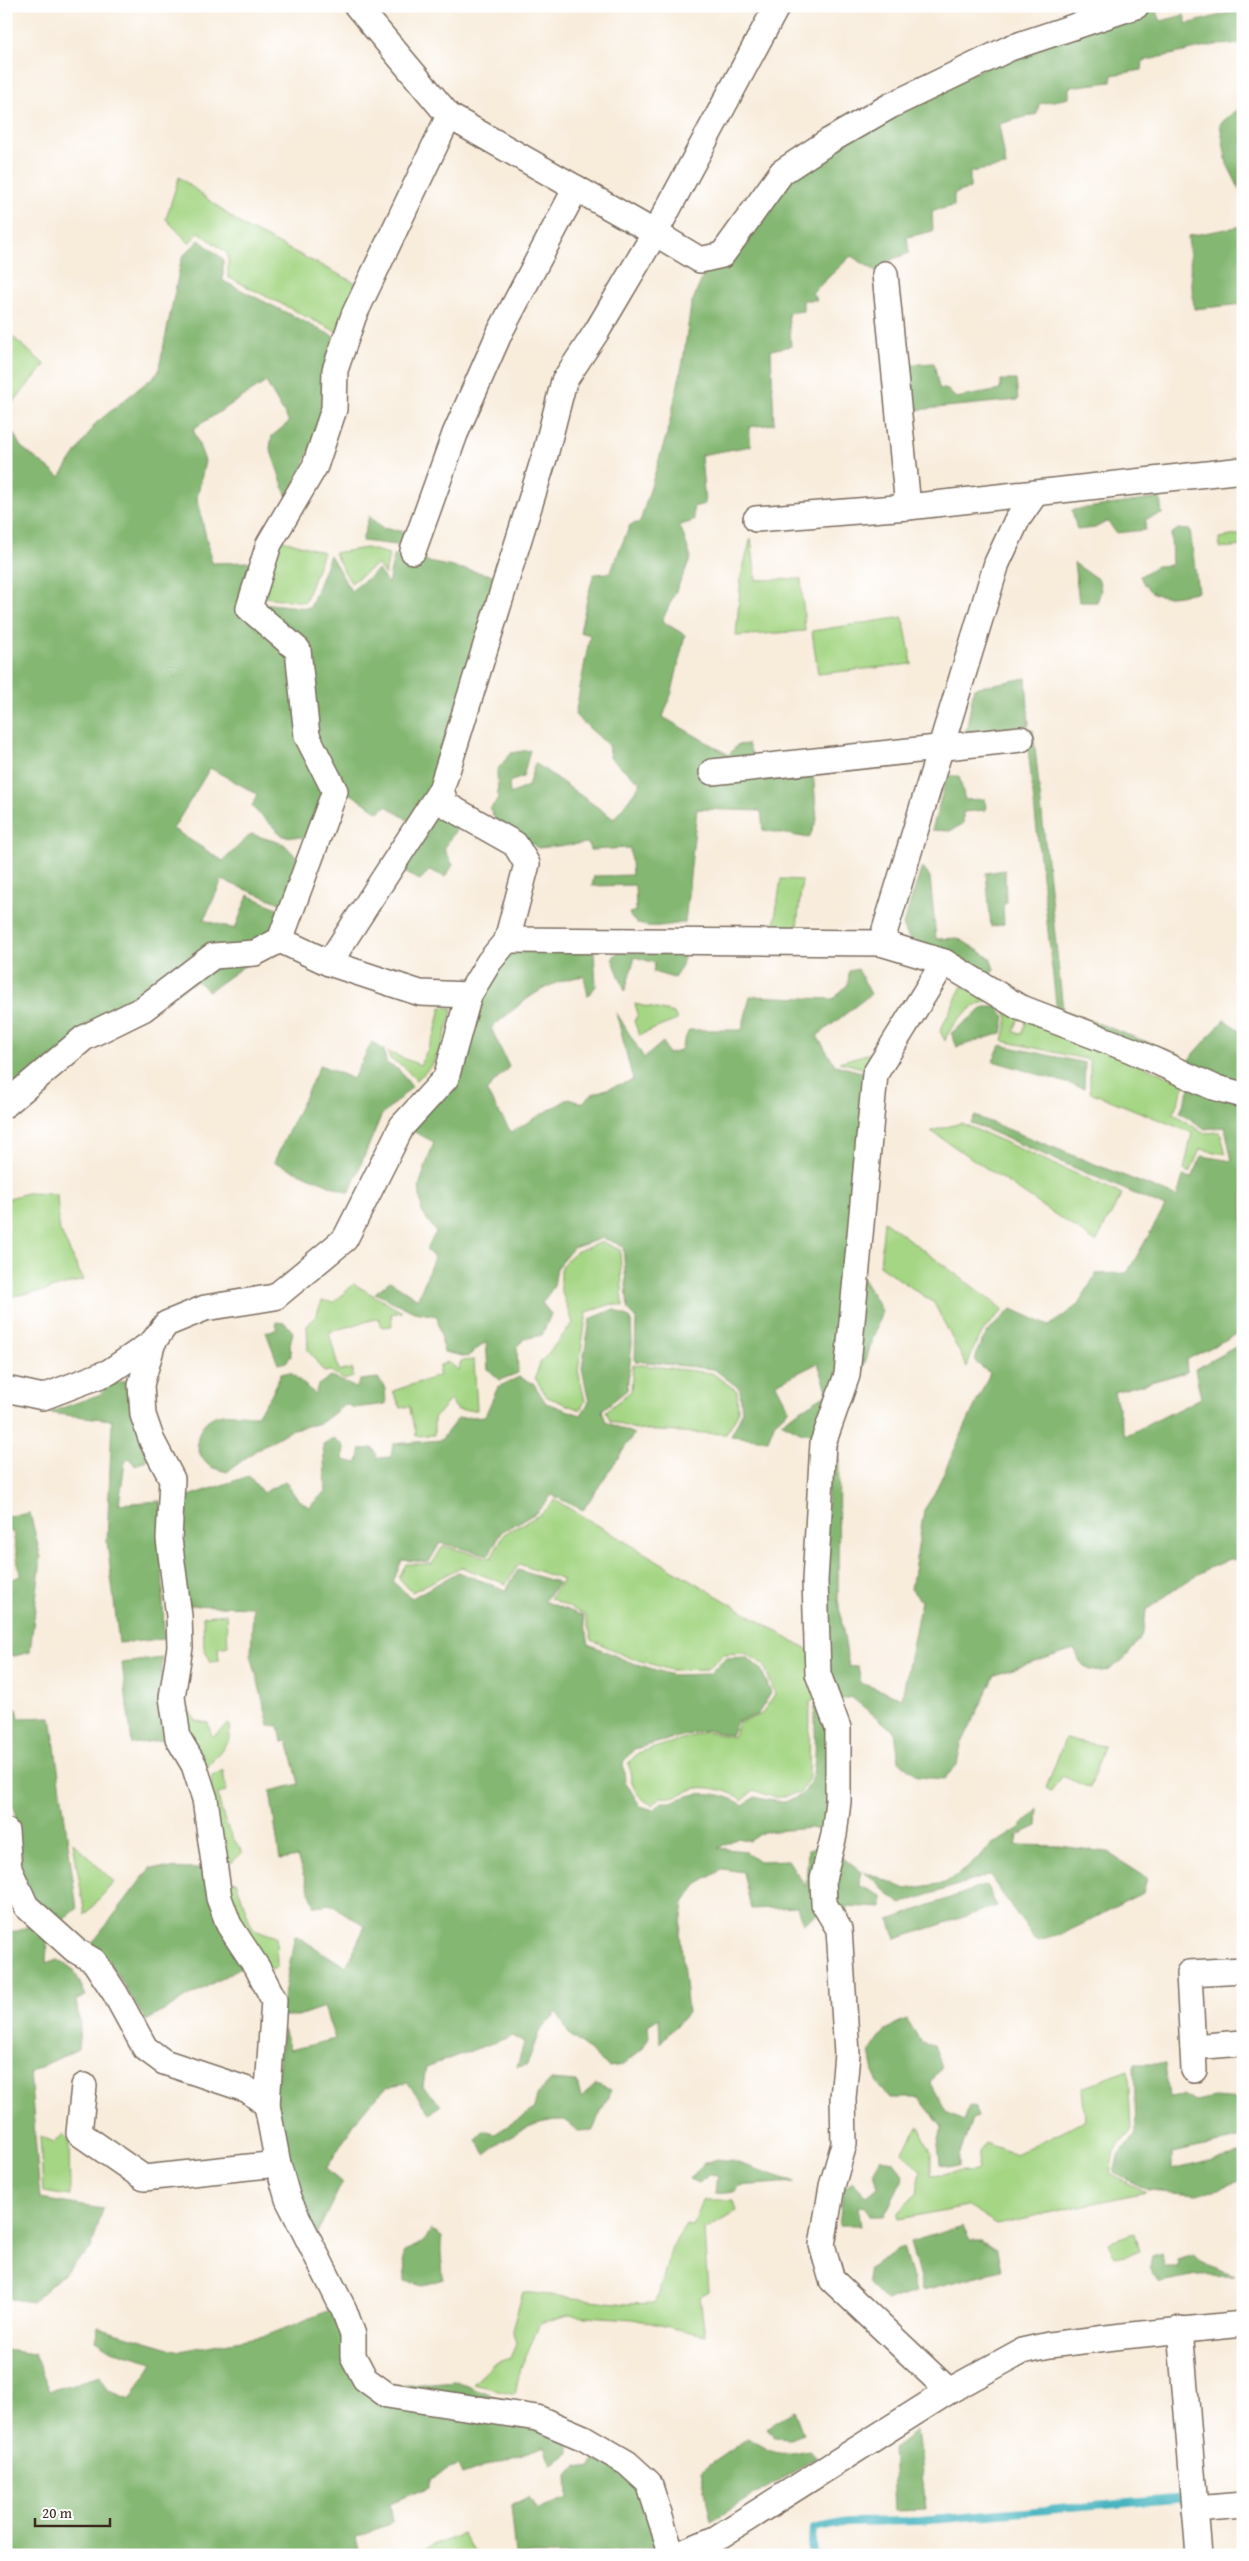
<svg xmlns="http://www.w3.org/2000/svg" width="1249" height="2561" viewBox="0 0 1249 2561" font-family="'Gentium Book Plus',serif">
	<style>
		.green { fill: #a5d684; stroke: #708051 }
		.forest { fill: #84b772; stroke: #607048 }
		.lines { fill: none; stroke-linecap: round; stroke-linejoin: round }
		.stream { stroke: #45b4bf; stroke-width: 8 }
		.minor-casing { stroke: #7d6e60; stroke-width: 28 }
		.minor { stroke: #fff; stroke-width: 25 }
	</style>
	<rect width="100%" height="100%" fill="#fff"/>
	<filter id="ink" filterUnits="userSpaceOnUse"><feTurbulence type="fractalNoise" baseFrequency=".02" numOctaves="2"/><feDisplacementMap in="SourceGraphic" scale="10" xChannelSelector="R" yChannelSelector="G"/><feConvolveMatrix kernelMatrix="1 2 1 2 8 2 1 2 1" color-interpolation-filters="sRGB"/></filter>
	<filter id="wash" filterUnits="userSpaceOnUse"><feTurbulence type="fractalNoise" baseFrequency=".0096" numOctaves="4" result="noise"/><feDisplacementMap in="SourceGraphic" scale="20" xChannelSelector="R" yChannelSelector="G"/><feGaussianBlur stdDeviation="1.12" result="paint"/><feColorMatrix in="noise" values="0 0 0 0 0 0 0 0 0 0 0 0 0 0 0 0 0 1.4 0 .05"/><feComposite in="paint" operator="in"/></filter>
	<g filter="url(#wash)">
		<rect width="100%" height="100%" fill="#f8ecdb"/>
		<!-- green -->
		<g class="green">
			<polygon points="179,177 243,226 358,284 337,332 228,277 228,254 199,232 189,243 166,219"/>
			<polygon points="6,331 45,365 8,408"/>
			<polygon points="1243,534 1243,546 1220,548 1219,538"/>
			<polygon points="751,538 756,580 801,579 805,631 736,636 741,576"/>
			<polygon points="280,539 323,552 305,602 264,597"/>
			<polygon points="366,548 389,554 385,575 377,564 351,583 334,553"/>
			<polygon points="903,617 912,664 818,674 812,631"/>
			<polygon points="781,879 802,880 797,927 774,925"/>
			<path d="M962 986 990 1000C973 1004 950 1023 945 1041L940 1031Z"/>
			<polygon points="635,1004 674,1013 677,1020 639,1035 634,1021 638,1014"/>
			<polygon points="1002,1004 1019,1017 1014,1032 1022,1034 1027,1019 1186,1083 1173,1113 1203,1133 1220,1132 1226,1154 1200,1149 1190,1173 1184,1170 1192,1133 1090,1092 1090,1060 1003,1041 1008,1018"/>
			<path d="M441 1007 453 1008C445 1035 441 1063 416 1080L403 1066 390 1059 388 1052 420 1065 435 1034Z"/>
			<polygon points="881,1050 871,1070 839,1062"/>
			<polygon points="961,1123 1122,1194 1096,1242 931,1131"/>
			<polygon points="27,1193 57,1194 59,1228 83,1280 43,1291 6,1297 6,1199"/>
			<path d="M884 1221 1004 1310C984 1326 974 1343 967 1367L934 1303 880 1266Z"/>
			<polygon points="603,1242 620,1250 623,1306 612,1304 587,1312 578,1370 585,1401 580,1410 547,1397 535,1378 540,1363 573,1323 561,1290 561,1266 575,1252"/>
			<polygon points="354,1284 402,1312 391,1314 392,1326 382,1327 379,1318 329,1332 339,1371 353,1369 353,1377 344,1380 331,1371 324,1372 308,1350 307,1326 316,1316 322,1301 334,1302"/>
			<path d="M474 1360 477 1410H456L451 1399 434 1418V1435L416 1436C416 1425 410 1418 410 1406L401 1408 393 1391 438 1376 440 1365 449 1362 458 1370 461 1361Z"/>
			<polygon points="633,1364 712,1373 737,1391 738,1413 726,1434 638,1430 610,1421 606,1411 631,1391"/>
			<path d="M555 1500 812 1652 819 1698 810 1702 809 1778 800 1793 775 1798 754 1790 742 1800C733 1792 711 1786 698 1788 684 1791 676 1799 661 1797L653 1805C634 1797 630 1782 629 1762L638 1753 705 1732 733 1737 739 1723 762 1714 775 1694 764 1665 745 1653 724 1654 707 1669 671 1670 628 1657 592 1640 585 1615 550 1598 563 1580 519 1564 506 1584 461 1567 412 1592 399 1578 406 1564H432L443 1546 491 1558 504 1534 541 1514Z"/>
			<polygon points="226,1614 228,1646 218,1648 219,1661 211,1662 204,1648 203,1616"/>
			<polygon points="183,1702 196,1721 208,1723 212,1737 229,1724 230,1739 206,1769 191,1740"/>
			<polygon points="1065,1739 1104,1746 1090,1788 1062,1776 1051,1791 1046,1788"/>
			<path d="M223 1770 226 1791 218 1794C222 1817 228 1834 243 1852L231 1863 215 1833 211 1789 212 1776Z"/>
			<polygon points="73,1842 114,1882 85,1915"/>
			<polygon points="236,1881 252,1928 276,1937 277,1967 270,1969 240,1928 226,1884"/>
			<polygon points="1128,2070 1131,2131 1114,2151 1110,2174 1145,2192 997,2224 967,2206 899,2219 898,2214 917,2191 921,2172 902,2152 919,2126 931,2153 931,2175 976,2171 979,2152 986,2143 1015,2154 1085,2120 1082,2088"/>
			<polygon points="63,2135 69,2140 70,2196 43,2192 40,2136 54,2142"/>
			<polygon points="703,2200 734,2200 737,2211 704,2231 708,2292 700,2297 705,2335 633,2319 569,2315 540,2323 521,2367 515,2394 473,2384 494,2364 510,2358 516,2344 512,2330 523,2292 626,2304 656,2303 672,2247 686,2224 693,2226"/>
			<polygon points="1134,2233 1139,2252 1115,2257 1108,2242"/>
			<polygon points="463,2534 476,2555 411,2555"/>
		</g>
		<!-- forest -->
		<g class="forest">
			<path d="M1153 6 1161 21 1184 15 1187 24 1243 9V44L1215 45 1143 61 1142 70 1112 75 1111 82 1069 87V98L1039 104 1037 114 999 124 1006 166 970 172V188L954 194V206L932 211 933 231 907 237 909 253 888 261 876 271 851 256 812 293 817 300H803V311L788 313 791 346 771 350 774 424 749 427 751 446 701 455 705 504 693 507 694 521 680 525 691 558 662 621 685 635 672 692 663 717 729 755 737 745 748 744 761 776 813 771 817 820 809 838 763 830 761 811 697 809 685 923C668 924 635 934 629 913L636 911 635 885 592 886 594 876 632 875 630 848 590 850 588 843 538 848 496 821 490 809 498 799 497 770 511 753 530 750 523 777 509 782 510 794 528 786 535 763 614 819 641 783 610 758 608 745 575 715 590 635 580 632 588 595 594 574 610 573 630 525 640 522 668 430 683 361 691 305 707 267 787 177 894 111 1023 49Z"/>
			<polygon points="1243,104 1243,196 1227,164 1220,124"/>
			<polygon points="1243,226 1243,304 1194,309 1188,236"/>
			<polygon points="199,240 223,259 223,281 335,337 321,425 288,500 270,448 272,436 289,422 266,382 193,429 205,461 197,498 212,563 250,562 261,603 310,608 330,555 351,591 378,570 388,584 394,555 497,576 430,792 460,823 444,849 453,865 445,877 430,870 420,880 398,869 422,829 386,806 379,812 351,794 321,792 311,838 283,836 252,807 257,794 210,768 173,829 223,861 251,834 284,844 301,862 285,905 222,880 204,920 235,929 248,895 284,911 274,935 6,1095 6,420 21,447 60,477 96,423 158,373 182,257"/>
			<polygon points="934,363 939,388 948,390 956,398 1000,390 1001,380 1016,380 1018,400 905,411 902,365"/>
			<polygon points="1160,498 1162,514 1146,519 1145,530 1116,533 1108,521 1095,528 1077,530 1072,510"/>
			<polygon points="369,516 382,528 406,532 405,546 362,541"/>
			<path d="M1178 529 1190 530 1198 592C1174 595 1151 605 1140 576L1157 566 1172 565 1171 534Z"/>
			<polygon points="1074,563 1099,580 1101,591 1097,602 1079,602"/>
			<polygon points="1026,678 1029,725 966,732 974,688"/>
			<polygon points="1026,730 1033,730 1063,1010 1181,1055 1176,1061 1057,1013"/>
			<polygon points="947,776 959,776 965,800 985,799 986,810 963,812 963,824 950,831 932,830"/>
			<polygon points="922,867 930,877 936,939 958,938 990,958 994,969 987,979 908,937 903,925"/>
			<polygon points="1005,870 1006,903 1003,906 1004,924 991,927 986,873"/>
			<path d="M507 949 594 950 596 986 588 996 584 976C540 983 525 1001 491 1028L509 1067 486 1091 511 1132 570 1098 582 1103 592 1094 633 1080 616 1012 644 1058 663 1042 668 1054 680 1051 689 1030H742L750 996 833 999 848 984 849 971 858 969 871 994 817 1036 835 1065 869 1074 843 1375 819 1435 802 1433 781 1422 828 1393 818 1363 776 1384 789 1409 775 1422 768 1440 731 1436 742 1413 740 1389 714 1369 635 1361 636 1318 628 1310 623 1246 603 1238 573 1248 557 1267 554 1286 542 1303 551 1314 542 1335 524 1339 517 1347 518 1373 500 1380 488 1369 486 1342 467 1357 444 1352 437 1316 414 1312 375 1293 390 1281 418 1299 434 1257 426 1250 436 1232 422 1212 419 1186 434 1142 405 1127 451 1083 474 997Z"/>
			<polygon points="618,952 685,954 681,968 674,978 653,972 655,963 635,957 625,991 612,958"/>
			<polygon points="228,963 247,964 209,991 195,980"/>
			<polygon points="985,1007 998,1007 1005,1017 1002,1033 957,1047 951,1033"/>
			<polygon points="1224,1020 1243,1032 1243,1087 1184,1065"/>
			<polygon points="372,1042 384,1050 386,1063 399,1070 412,1087 381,1116 349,1193 274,1162 320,1065 353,1079"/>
			<polygon points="1000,1045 1085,1063 1084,1088 993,1061"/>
			<path d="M1191 1086 1243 1102V1331L1186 1360 1187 1372 1114 1392 1125 1436 1201 1398 1195 1369 1243 1343V1559C1211 1558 1172 1593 1146 1610 1145 1618 1145 1627 1142 1634 1133 1652 1107 1684 1084 1666 1079 1662 1077 1654 1074 1649L995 1675 961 1745 957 1765 944 1779 918 1777 899 1761 895 1732 851 1697 839 1700 825 1672 828 1443 862 1277 882 1311 839 1441 838 1600 849 1667 858 1666 861 1683 902 1698 921 1601 911 1589 924 1510 933 1496 990 1373 975 1362C978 1338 995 1324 1012 1309L1049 1326 1078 1305 1096 1274 1127 1273 1165 1207 971 1123 975 1116 1177 1197 1183 1176 1192 1178 1202 1156 1232 1161 1225 1127 1205 1129 1180 1112Z"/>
			<path d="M614 1309 631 1319 632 1344 627 1390 602 1410 606 1422 634 1434 583 1510 552 1495 536 1513 501 1532 489 1555 440 1543 429 1562 402 1560 393 1582 412 1598 458 1572 506 1590 518 1570 559 1583 544 1601 583 1616 589 1644 627 1661 672 1675 709 1674 725 1658 746 1657 761 1669 771 1693 758 1714 737 1722 731 1735 705 1730 634 1749 623 1762 625 1781 640 1806 654 1810 662 1802C672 1803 676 1800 685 1797 704 1790 727 1794 743 1805L755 1797C827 1818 814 1755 815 1707L822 1703 831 1731 828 1831 810 1828 763 1832 750 1841 738 1838 718 1848 745 1851 759 1861 788 1860 806 1887 808 1850 824 1846 820 1912 803 1924 797 1907 751 1909 743 1872 723 1869 696 1885 684 1903 680 1933 688 2013 660 2043 659 2018 648 2025 649 2037 642 2049 623 2065 609 2067 569 2034 557 2012 539 2032 527 2065 517 2067 524 2043 512 2036 426 2067 423 2087 441 2105 430 2113 408 2083 386 2088 361 2113 326 2169 342 2183 316 2235 301 2204 274 2103 283 2029 290 2050 335 2039 324 2007 298 2016H280L295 1935 346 1967 365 1926 330 1904 315 1906 297 1857 280 1860 270 1791 299 1784 288 1741 282 1742 279 1726 269 1725 251 1654 253 1607 186 1605 177 1500 249 1476 263 1493 285 1481 296 1497 309 1507 326 1491 323 1444 334 1438 344 1446 343 1460 358 1463 361 1449 373 1448 378 1458 391 1457 393 1444 441 1440 458 1418 485 1416 498 1387 519 1377 534 1384 546 1403 581 1415 589 1402 582 1368 590 1319Z"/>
			<polygon points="276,1322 285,1323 293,1332 290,1344 291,1356 286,1362 278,1364 266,1332 277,1329"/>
			<path d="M290 1372 315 1394 318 1385 331 1376 356 1388 360 1380 378 1378 385 1388 386 1404 354 1408 346 1404 321 1423 293 1429 259 1448 227 1472C221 1470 213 1469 208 1465 191 1449 195 1422 218 1415 230 1412 245 1415 257 1415L273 1392 281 1374Z"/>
			<polygon points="128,1380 150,1458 135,1466 130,1458 125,1462 119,1504 161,1501 164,1639 119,1643 107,1542 112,1420 48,1413 101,1394 109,1385"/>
			<polygon points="30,1513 41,1558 30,1652 15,1656 6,1655 6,1582 20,1576 13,1532 6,1531 6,1517"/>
			<polygon points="162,1658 162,1714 168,1739 132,1744 122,1663"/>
			<polygon points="6,1709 17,1709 19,1718 51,1717 77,1909 62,1921 31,1897 16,1859 15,1810 6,1794"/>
			<path d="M1038 1809 1037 1826 1018 1835 1016 1845 1060 1846 1107 1852 1147 1878 1143 1893C1110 1907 1070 1936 1036 1941L989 1875 900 1904 864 1871 906 1889 945 1883 965 1870 991 1846 1018 1829Z"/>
			<polygon points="835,1852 861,1872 860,1886 882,1896 882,1908 848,1906 847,1917 838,1916 829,1870"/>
			<polygon points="150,1868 203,1869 243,1966 146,2021 109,1961 91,1945"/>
			<polygon points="986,1885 997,1906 896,1939 889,1920"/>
			<polygon points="35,1924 47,1937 46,1963 57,1959 74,1970 86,1996 76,1999 80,2029 78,2049 30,2072 40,2199 103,2209 91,2249 32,2302 6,2298 6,1935"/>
			<path d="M907 2019 921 2042 934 2045 942 2067 931 2083 947 2113 964 2120 969 2106 976 2108 978 2117 972 2119 959 2156V2168L940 2164 938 2145 942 2127 919 2098H890L876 2082 870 2052C881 2034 886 2027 907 2019Z"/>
			<polygon points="1134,2064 1165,2064 1169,2097 1183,2095 1195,2102 1214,2098 1243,2100 1243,2138 1172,2153 1172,2170 1243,2153 1243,2181 1197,2194 1148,2190 1114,2173 1118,2156 1136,2133"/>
			<path d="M551 2080 577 2082 581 2098 596 2084 611 2090 593 2130 577 2131 565 2120C534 2119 508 2136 485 2154L476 2140 483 2131 495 2134 534 2109 537 2095Z"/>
			<polygon points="717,2159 732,2161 795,2182 738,2186 736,2191 715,2193 717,2176 709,2175 699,2183 690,2179 703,2164"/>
			<polygon points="881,2159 894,2161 904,2177 884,2216 870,2216 865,2207 858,2206 861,2226 839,2226 843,2189 853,2182 867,2196 878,2187 874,2171"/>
			<polygon points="963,2226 970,2240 981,2240 997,2250 1001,2270 923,2290 910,2242"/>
			<path d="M431 2230 442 2237C439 2252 443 2264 443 2279L423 2286 405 2281 404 2252 424 2242Z"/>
			<polygon points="903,2247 916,2292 886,2301 869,2284 868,2268"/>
			<polygon points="1161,2253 1165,2267 1178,2267 1177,2259 1193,2254 1203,2263 1235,2275 1196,2276 1160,2283 1150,2267 1152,2256"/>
			<polygon points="335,2308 358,2379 398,2386 454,2381 516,2405 569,2444 569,2453 552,2465 545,2446 462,2475 458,2466 429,2478 429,2487 390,2503 393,2523 356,2537 360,2555 6,2555 6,2383 11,2377 6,2374 6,2350 34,2354 50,2391 100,2376 109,2391 131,2399 153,2362 111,2350 95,2340 98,2327 180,2351 268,2335"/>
			<polygon points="794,2410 803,2434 791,2439 775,2438 767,2428"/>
			<polygon points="917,2430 926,2509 895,2510 892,2449"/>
			<path d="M749 2438C773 2455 780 2456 809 2450L817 2458 711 2521 701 2471Z"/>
			<polygon points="596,2455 628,2477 646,2497 657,2547 582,2555 516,2555 511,2506 529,2497 537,2510 568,2498 567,2475 577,2466 591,2468"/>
		</g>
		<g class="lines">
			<!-- stream -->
			<polyline class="stream" points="812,2555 814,2529 847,2522 920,2521 1186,2498 1191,2501"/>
		</g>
	</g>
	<g filter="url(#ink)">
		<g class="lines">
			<defs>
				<g id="minor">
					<polyline points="357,6 449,116 655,233 777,6"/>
					<polyline points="885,274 908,507 1243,470"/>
					<polyline points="756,519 908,507"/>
					<polyline points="413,551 455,434 500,332 576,188"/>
					<polyline points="712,772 1021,739"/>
					<polyline points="280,940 335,791 307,736 298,650 249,608 269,544 315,466 334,409 335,370 354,315 449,116"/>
					<polyline points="507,940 881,943 944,962 1019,1007 1131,1050 1213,1087 1243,1095"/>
					<polyline points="881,943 997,563 1017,520 1035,494"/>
					<polyline points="944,962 875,1074 847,1375 823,1443 815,1581 818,1674 838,1728 838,1801 834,1835 823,1879 824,1904 839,1929 847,2054 843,2098 844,2144 832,2186 822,2245 832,2280 949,2391"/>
					<polyline points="329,963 441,790"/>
					<polyline points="6,1104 84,1038 143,1009 213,956 255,953 280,940 329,963 420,993 469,995"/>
					<polyline points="6,1389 43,1397 109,1372 153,1342"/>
					<polyline points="6,1831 9,1869 26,1906 75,1950 94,1961 115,1993 145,2048 164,2062 248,2090 267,2105"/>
					<polyline points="1193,2047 1243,2043"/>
					<polyline points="1194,2070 1189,1973 1243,1970"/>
					<polyline points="84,2086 79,2133 144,2178 278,2164"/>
					<polyline points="1180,2329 1199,2555"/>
					<polyline points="1195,2509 1243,2505"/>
					<polyline points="672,2555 649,2483 627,2463 584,2438 537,2418 387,2395 365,2379 353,2356 353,2335 344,2310 288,2199 278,2164 267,2105 274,2000 258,1969 229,1925 219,1898 205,1799 194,1765 178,1738 172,1697 180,1647 179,1616 169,1539 172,1479 152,1441 143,1415 141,1385 153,1342 166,1324 205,1308 275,1297 345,1239 402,1126 446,1078 469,995 489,962 507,940 527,864 515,844 446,805 441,790 545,455 564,381 597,331 655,233 700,260 722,255 782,172 829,141 890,106 1010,48 1136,6"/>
					<polyline points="677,2555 715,2539 949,2391 1022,2351 1049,2345 1123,2336 1243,2324"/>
				</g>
			</defs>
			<!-- minor casing -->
			<use href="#minor" class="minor-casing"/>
			<!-- minor -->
			<use href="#minor" class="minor"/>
		</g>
	</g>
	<!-- margin -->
	<rect width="1249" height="2561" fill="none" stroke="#fff" stroke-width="25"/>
	<!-- scale -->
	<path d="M35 2518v8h75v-8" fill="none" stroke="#3b2a1e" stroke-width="2.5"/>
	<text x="42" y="2518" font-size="15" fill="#3b2a1e" stroke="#ffffff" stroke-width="4" paint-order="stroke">20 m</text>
</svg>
